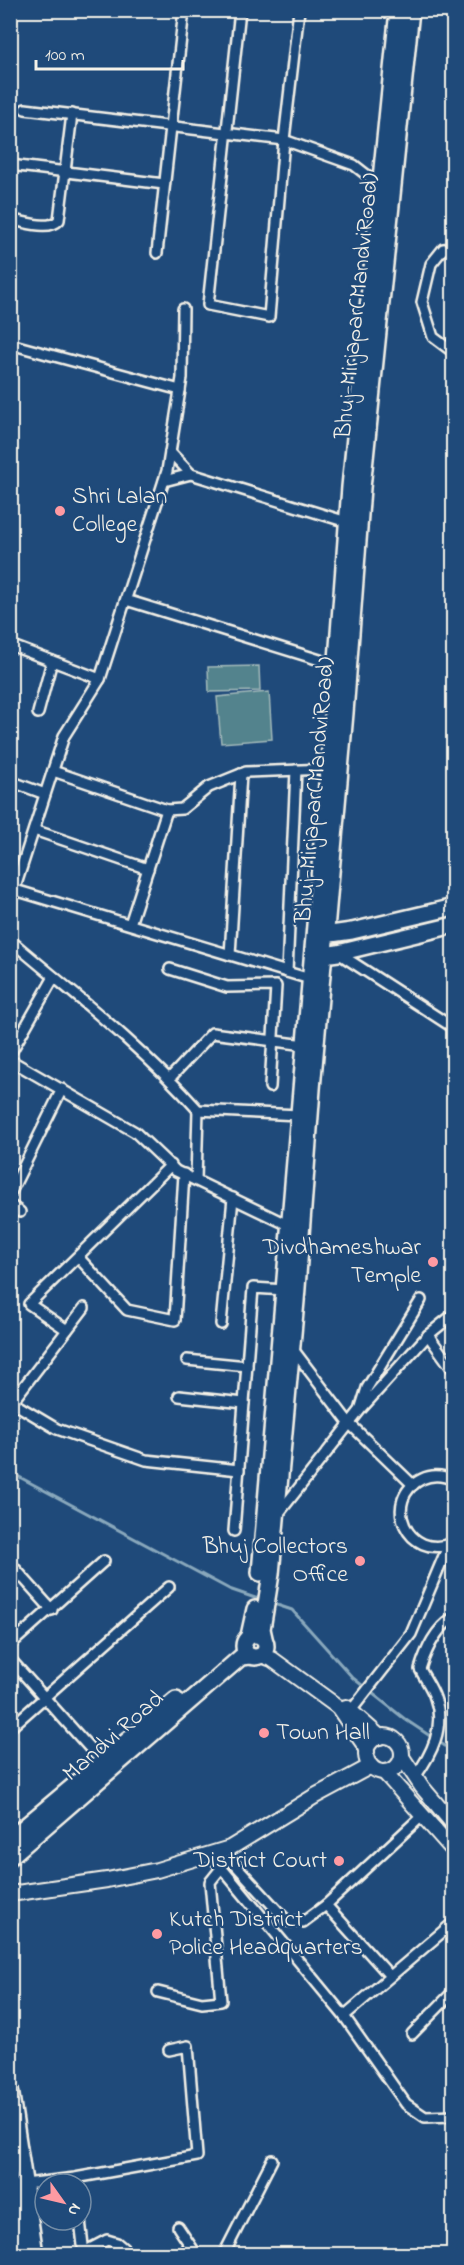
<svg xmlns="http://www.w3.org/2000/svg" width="464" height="2265" viewBox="0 0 464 2265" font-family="'Indie Flower',sans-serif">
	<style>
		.green { fill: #53838d; stroke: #a4baba; stroke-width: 1.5 }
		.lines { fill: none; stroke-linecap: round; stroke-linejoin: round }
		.stream { stroke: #89a8bc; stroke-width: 3 }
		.street-casing { stroke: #f4f1e8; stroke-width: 14 }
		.secondary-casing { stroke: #f4f1e8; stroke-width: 18 }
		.primary-casing { stroke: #f4f1e8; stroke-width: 20 }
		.street { stroke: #1f4a7a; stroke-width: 9 }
		.secondary { stroke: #1f4a7a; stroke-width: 14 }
		.primary { stroke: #1f4a7a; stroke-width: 15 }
		.poi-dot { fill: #ff9aa2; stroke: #1f4a7a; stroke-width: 2 }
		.labels { text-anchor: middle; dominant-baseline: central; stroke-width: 4.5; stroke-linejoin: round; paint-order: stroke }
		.street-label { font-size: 24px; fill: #f4f1e8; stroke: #1f4a7a }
		.poi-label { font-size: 24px; fill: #f4f1e8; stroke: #1f4a7a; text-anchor: start }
	</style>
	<rect width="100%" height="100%" fill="#1f4a7a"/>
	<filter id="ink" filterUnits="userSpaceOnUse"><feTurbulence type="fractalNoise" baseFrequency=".0167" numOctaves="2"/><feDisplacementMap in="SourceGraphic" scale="12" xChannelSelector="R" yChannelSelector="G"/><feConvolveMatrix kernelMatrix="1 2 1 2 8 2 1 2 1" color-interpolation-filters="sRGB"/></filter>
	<g filter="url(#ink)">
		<!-- green -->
		<g class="green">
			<polygon points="259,666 260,691 209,692 208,667"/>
			<polygon points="269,692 272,739 221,743 217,697"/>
		</g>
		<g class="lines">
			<!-- stream -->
			<g class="stream">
				<polyline points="10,1472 229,1589 261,1600"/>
				<polyline points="271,1603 292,1610 353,1678 406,1720 454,1752"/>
			</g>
			<defs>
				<g id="street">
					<polyline points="240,10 208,305 269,317 284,140 299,10"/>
					<polyline points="25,109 284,140 354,165 381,186"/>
					<polyline points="10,165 164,184"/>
					<path d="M12 220C26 222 49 231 59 220L72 114"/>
					<polyline points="454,248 443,249 431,264 422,302 433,337 449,349 454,348"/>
					<polyline points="157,253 184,10"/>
					<polyline points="10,344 180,390"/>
					<polyline points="170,452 191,474 347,522"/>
					<polyline points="164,481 191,474"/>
					<polyline points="126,600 336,665"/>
					<polyline points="10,645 100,679"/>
					<polyline points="38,713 52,661"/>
					<polyline points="53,771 167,810 182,809 209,787 246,772 328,769"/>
					<polyline points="10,781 45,794"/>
					<polyline points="34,830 148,869"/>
					<polyline points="15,890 310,979"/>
					<polyline points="10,903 64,736 100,679 167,471 182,378 183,309"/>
					<polyline points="130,924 167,810"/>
					<path d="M10 940C75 995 142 1047 198 1110L299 1115"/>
					<polyline points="338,953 454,1028"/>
					<polyline points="230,955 241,774"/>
					<polyline points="170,969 227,987 276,986 270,1087"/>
					<polyline points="287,972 296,770"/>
					<polyline points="10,1054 54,977"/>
					<polyline points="10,1060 135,1132 176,1171 290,1226"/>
					<polyline points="170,1078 212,1033 305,1045"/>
					<polyline points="196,1180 198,1110"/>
					<polyline points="10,1194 62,1089"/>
					<polyline points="10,1205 20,1212"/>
					<polyline points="78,1257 127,1310 175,1320 184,1174"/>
					<polyline points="221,1324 233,1198"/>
					<polyline points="67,1330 29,1304 171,1165"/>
					<polyline points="428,1335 454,1371"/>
					<polyline points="292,1348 349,1423 413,1485"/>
					<polyline points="187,1360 247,1366"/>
					<polyline points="179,1396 244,1403"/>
					<polyline points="10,1401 57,1429 146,1460 239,1470"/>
					<polyline points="12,1402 84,1308"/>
					<polyline points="361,1407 367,1388 421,1300"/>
					<polyline points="279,1513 361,1409 428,1335 454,1314"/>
					<polyline points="234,1531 253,1288 285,1290"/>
					<path d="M452 1543C408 1562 380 1499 422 1479 432 1474 443 1475 454 1480"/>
					<polyline points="10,1563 52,1610"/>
					<polyline points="10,1645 104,1561"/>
					<polyline points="10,1659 96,1755"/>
					<polyline points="350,1712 411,1634 449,1544"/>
					<polyline points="10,1728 169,1587"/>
					<path d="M415 1777C431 1755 446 1727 435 1698 432 1688 425 1679 420 1669 426 1650 435 1629 454 1617"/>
					<polyline points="211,1855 344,2016 406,2104 425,2117 454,2116"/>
					<polyline points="219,1863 231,1860 287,1921 303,1922 326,1905 423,1815"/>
					<polyline points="326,1905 390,1976"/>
					<polyline points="158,1992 202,2003 221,2001 210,1882 222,1867"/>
					<polyline points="344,2016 454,1922"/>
					<polyline points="412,2034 454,1991"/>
					<polyline points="25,2184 75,2178 197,2156 188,2046 169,2050"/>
					<polyline points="80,2220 84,2254"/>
					<polyline points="178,2227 196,2254"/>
					<polyline points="84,2252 107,2240 117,2243 130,2254"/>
					<polyline points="224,2254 272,2160"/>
				</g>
				<g id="secondary">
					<polyline points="261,1655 272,1659 338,1707 363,1743 367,1752"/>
					<polyline points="346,1707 380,1737"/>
					<circle cx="384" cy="1754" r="18"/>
					<polyline points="402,1757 422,1787 454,1825"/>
					<polyline points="384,1772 454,1851"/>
					<polyline points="10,1894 107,1880 157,1870 230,1848 315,1796 371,1766"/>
				</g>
				<g id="primary">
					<polyline points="317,936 352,931 454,907"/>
					<polyline points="316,956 338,953 454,925"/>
					<polyline points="260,1573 333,713 350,487 398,10"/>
					<circle cx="255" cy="1646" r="11"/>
					<polyline points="249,1636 255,1609"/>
					<polyline points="264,1638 262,1629 271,1574 296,1301 312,1089 345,713 362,488 411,10"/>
					<polyline points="10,1839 176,1700"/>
					<polyline points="10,1857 241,1657 250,1656"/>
					<polyline points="10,2089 35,2254"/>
					<polyline points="10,2185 22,2254"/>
				</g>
			</defs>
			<!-- street casing -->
			<use href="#street" class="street-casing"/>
			<!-- secondary casing -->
			<use href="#secondary" class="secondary-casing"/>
			<!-- primary casing -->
			<use href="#primary" class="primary-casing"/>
			<!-- street -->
			<use href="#street" class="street"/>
			<!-- secondary -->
			<use href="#secondary" class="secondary"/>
			<!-- primary -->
			<use href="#primary" class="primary"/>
		</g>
	</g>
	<!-- markers -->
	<g class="poi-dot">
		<circle cx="60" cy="511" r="6"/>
		<circle cx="433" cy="1262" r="6"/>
		<circle cx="360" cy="1561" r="6"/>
		<circle cx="264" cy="1733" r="6"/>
		<circle cx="339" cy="1861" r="6"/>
		<circle cx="157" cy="1934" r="6"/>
	</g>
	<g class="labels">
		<!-- street labels -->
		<g class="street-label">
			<text transform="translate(358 306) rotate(-84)">Bhuj-Mirjapar(MandviRoad)</text>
			<text transform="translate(316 790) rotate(-85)">Bhuj-Mirjapar(MandviRoad)</text>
			<text transform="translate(114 1737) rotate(-41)">Mandvi Road</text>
		</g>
		<!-- poi labels -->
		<g class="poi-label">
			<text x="72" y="497">Shri Lalan<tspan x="72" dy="28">College</tspan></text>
			<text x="421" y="1248" text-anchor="end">Divdhameshwar<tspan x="421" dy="28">Temple</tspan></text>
			<text x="348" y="1547" text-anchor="end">Bhuj Collectors<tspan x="348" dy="28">Office</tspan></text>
			<text x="276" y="1733">Town Hall</text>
			<text x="327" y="1861" text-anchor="end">District Court</text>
			<text x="169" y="1920">Kutch District<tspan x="169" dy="28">Police Headquarters</tspan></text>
		</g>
	</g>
	<!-- margin -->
	<rect width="464" height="2265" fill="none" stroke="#1f4a7a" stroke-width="36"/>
	<rect x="18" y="18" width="428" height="2229" fill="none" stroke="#f4f1e8" stroke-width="2" filter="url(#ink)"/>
	<!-- north arrow -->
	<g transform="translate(63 2202) rotate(124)"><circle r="28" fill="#1f4a7a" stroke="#748da6" stroke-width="1.5"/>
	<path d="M0-4.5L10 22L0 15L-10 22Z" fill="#ff9aa2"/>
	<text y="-9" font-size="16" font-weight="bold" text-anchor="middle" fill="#f4f1e8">N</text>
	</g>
	<!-- scale -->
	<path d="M36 60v9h147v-9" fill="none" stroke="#f4f1e8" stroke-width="3"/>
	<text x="45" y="60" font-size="18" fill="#f4f1e8" stroke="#1f4a7a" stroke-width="4.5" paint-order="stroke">100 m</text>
</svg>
